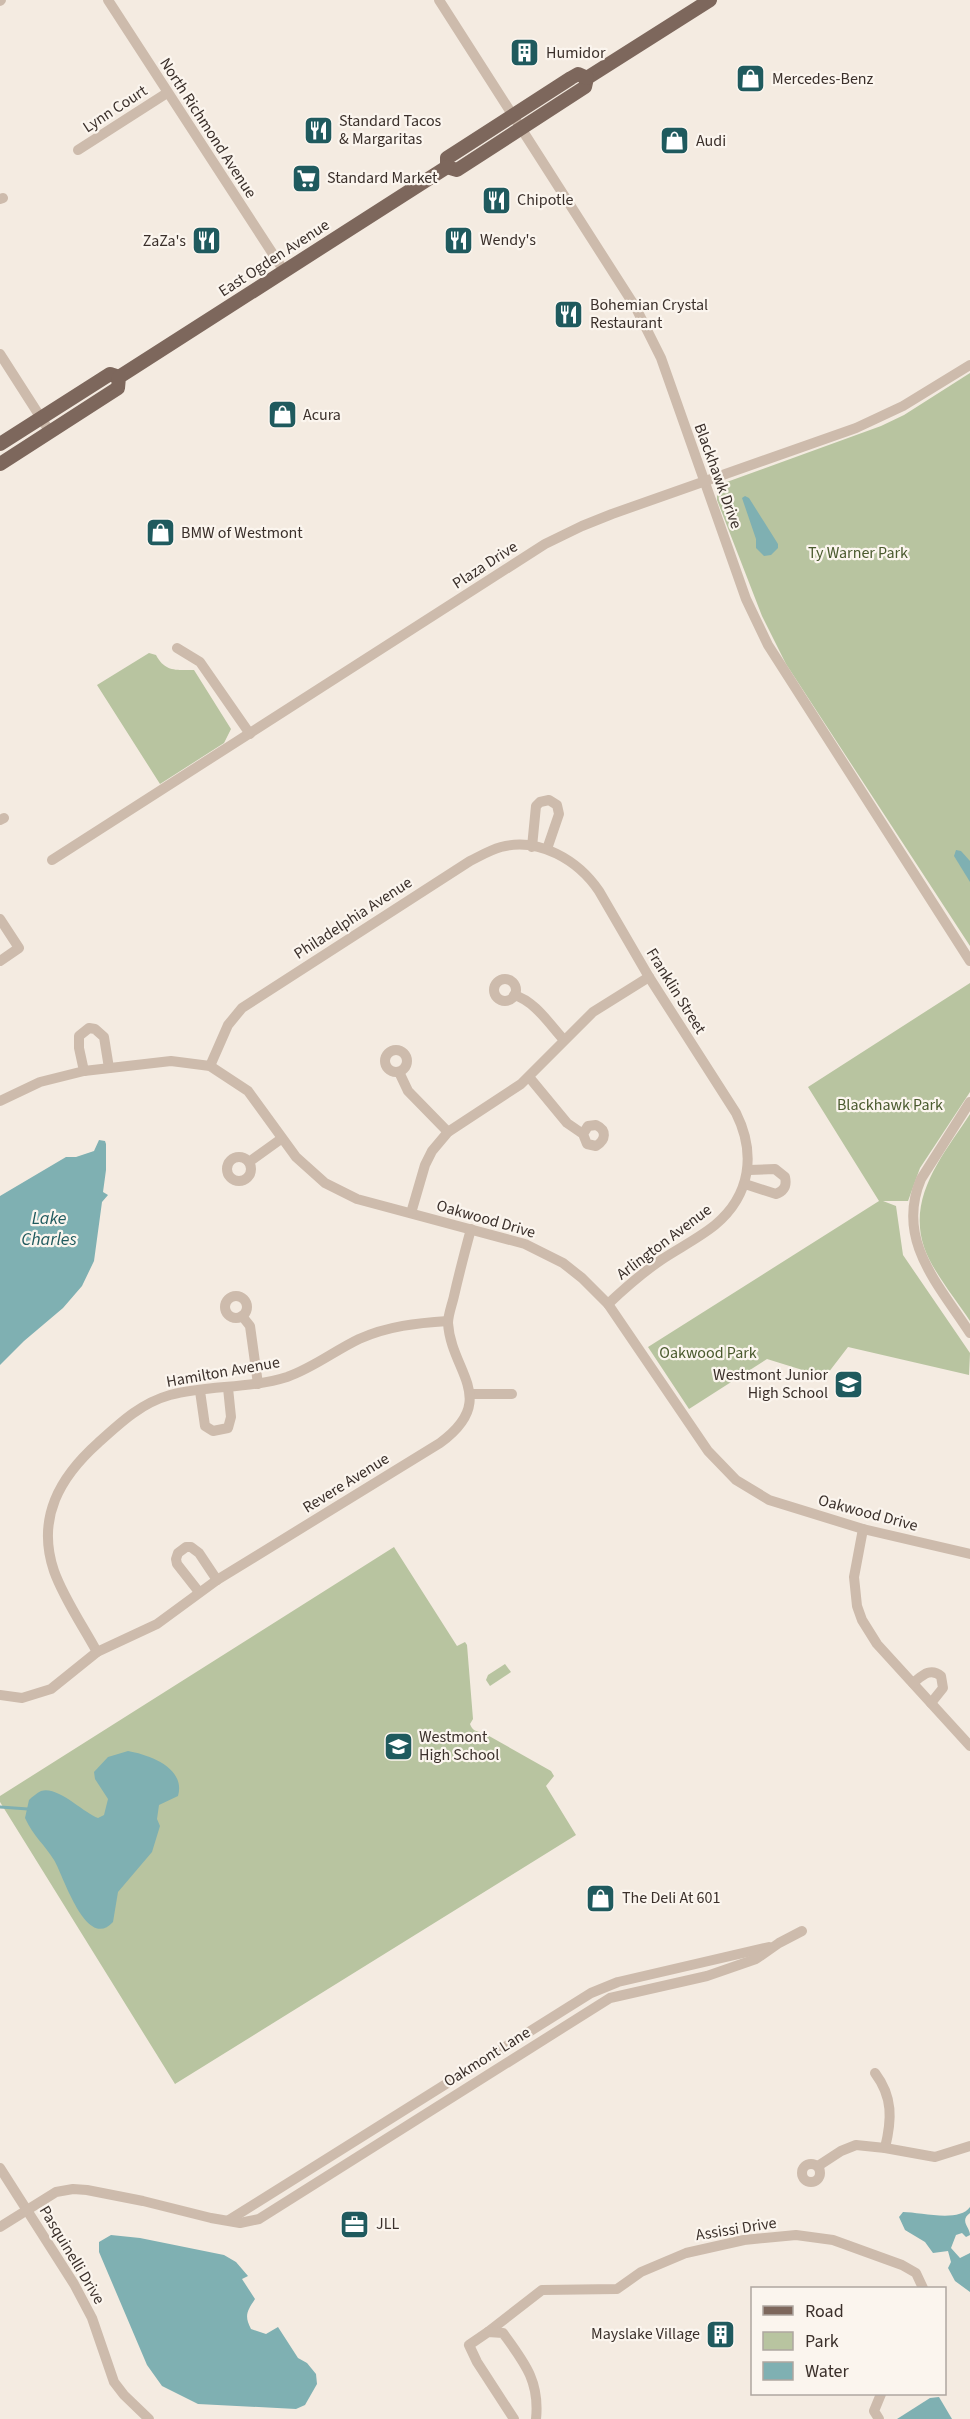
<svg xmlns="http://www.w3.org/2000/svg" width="970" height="2419" viewBox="0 0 970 2419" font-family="'Source Sans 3',sans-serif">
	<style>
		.green { fill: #b8c4a0 }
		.water { fill: #7fb0b2 }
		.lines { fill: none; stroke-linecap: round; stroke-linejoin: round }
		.stream { stroke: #7fb0b2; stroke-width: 3 }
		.minor { stroke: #cdbbac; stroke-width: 10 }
		.major { stroke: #7d675c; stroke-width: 14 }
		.labels { text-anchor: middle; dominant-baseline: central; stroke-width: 4.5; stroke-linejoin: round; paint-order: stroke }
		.poi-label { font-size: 16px; fill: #3b302b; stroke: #fbf5ee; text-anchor: start }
		.street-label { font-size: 16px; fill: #3b302b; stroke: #fbf5ee }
		.park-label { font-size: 16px; fill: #4a5a2e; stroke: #fbf5ee }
		.water-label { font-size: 18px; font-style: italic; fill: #1f5a5e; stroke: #fbf5ee }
	</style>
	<rect width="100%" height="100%" fill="#f4ebe1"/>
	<!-- green -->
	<g class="green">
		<polygon points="970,373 970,946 786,664 762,616 717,500 717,490 724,483 881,426 904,415"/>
		<path d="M149 653 156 655C165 672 176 670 194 670L231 729 224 743 160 784 97 685Z"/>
		<polygon points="970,983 970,1092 920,1168 908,1201 883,1201 896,1206 903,1255 970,1353 969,1375 848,1347 825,1377 767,1359 689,1409 648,1347 879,1201 808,1087"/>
		<path d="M970 1114V1321C957 1301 931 1269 924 1247 907 1196 944 1154 970 1114Z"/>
		<path d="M394 1547 457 1646 465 1642 467 1645 473 1719 470 1724C472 1730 476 1732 482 1732L551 1771 554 1776 546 1786 576 1835 175 2084 0 1802V1796Z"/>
		<polygon points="505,1664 511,1672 490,1686 486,1680 488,1675"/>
	</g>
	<!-- water -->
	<g class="water">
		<polygon points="745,496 749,498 778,544 778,548 771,555 764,556 756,548 756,539 742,498"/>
		<polygon points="956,850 961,851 970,861 970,882 954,856"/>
		<polygon points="99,1140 105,1141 106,1144 106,1170 103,1192 108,1195 102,1202 94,1261 82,1286 63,1308 24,1341 0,1365 0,1196 66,1157 76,1157 94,1151"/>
		<path d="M128 1751C150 1755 186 1768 178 1796L159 1805 157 1819 160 1826 152 1852 118 1892 113 1922C86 1952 63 1874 54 1860 45 1845 33 1836 25 1818L29 1800C32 1797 37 1793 41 1791 57 1785 84 1813 98 1818L104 1815 108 1799 95 1779 94 1772 108 1757Z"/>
		<path d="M970 2207V2213C959 2221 970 2227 970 2235L966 2237 962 2233 956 2235 951 2248 960 2258 970 2253V2292L955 2281 948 2268 951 2262 948 2251 933 2253 925 2242 905 2230 899 2217 903 2212C920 2212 959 2223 970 2207Z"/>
		<path d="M111 2235 140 2238 224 2255 236 2262 248 2276 242 2279 255 2299C247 2311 244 2316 251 2329L266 2334 278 2327 298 2358 307 2363 316 2374 317 2384 305 2405 296 2409 198 2404 162 2386 147 2365 99 2252V2242Z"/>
		<polygon points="939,2397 952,2419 897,2419 930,2398"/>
	</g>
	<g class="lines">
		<!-- stream -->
		<polyline class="stream" points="0,1807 28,1809"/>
		<!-- minor -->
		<g class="minor">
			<polyline points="108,0 284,271"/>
			<polyline points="439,0 636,308 661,358 746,599 768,645 970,961"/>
			<polyline points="0,1 1,0"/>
			<polyline points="78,150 167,93"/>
			<polyline points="0,199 3,198"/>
			<polyline points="0,354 50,432"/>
			<polyline points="177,648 200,662 250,734"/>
			<polyline points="0,820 4,818"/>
			<polyline points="532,847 536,806 540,802 549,800 557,805 559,814 547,849"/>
			<polyline points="52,860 545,544 582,526 612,514 856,428 903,406 970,365"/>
			<polyline points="0,919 19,948 0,961"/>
			<circle cx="505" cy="990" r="11"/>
			<path d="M514 995C535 1001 550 1025 564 1040"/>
			<circle cx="396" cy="1061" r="11"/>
			<path d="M210 1066 228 1025 242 1008 470 861C480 856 490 850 501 847 539 837 578 860 599 891L649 977 736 1113C756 1153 751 1195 715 1225 699 1238 679 1248 661 1260 642 1273 625 1288 608 1304"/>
			<polyline points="84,1071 79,1048 79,1036 89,1028 95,1029 104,1037 109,1068"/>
			<polyline points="399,1072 408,1091 448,1132"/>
			<path d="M529 1077 567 1123 583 1134 587 1144 596 1146C606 1140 607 1130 596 1125L588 1126 583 1134"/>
			<polyline points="0,1101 40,1082 84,1071 171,1061 210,1066 248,1091 296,1157 325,1183 357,1199 525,1244 563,1263 582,1278 608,1304 708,1451 736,1480 769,1500 863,1529 970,1554"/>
			<path d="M970 1102 921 1179C895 1240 939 1285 970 1333"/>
			<circle cx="239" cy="1169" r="12"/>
			<polyline points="249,1162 281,1139"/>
			<path d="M745 1184 776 1194C784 1191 787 1186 785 1177L775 1169 749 1170"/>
			<polyline points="411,1213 425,1165 432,1151 448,1132 521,1084 593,1012 649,977"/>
			<circle cx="236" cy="1307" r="11"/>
			<polyline points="242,1316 250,1326 258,1384"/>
			<polyline points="200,1391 205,1426 213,1431 228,1428 231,1417 228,1388"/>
			<polyline points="470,1394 512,1394"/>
			<polyline points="863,1529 854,1577 857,1606 862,1620 877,1644 970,1746"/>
			<polyline points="199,1592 177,1564 176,1559 178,1553 186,1547 191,1547 199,1553 217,1580"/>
			<path d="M97 1652C83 1626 64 1599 54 1571 36 1518 60 1477 98 1443 120 1423 141 1403 170 1395 208 1385 249 1389 287 1377 313 1368 334 1351 359 1339 388 1326 417 1323 448 1321"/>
			<path d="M913 1683C922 1676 930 1667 941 1676L943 1688 931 1703"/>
			<path d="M0 1695 22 1698 51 1689 97 1652 157 1624 217 1580 440 1443C500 1399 451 1372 448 1323 448 1315 452 1305 454 1296 459 1274 465 1251 471 1229"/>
			<path d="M875 2073C893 2097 892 2119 885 2148"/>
			<circle cx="811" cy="2173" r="9"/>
			<polyline points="818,2166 841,2151 856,2145 885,2148 935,2157 970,2146"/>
			<polyline points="0,2168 74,2284 92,2318 114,2382 124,2395 149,2419"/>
			<polyline points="229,2220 591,1993 618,1982 769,1947"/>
			<polyline points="0,2227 56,2192 73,2189 87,2190 143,2201 211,2218 240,2223 259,2219 610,1998 707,1976 756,1959 779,1943 802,1931"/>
			<polyline points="488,2332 542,2290 617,2289 641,2272 686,2253 744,2240 796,2235 833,2240 902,2265 916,2273 923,2288"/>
			<path d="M514 2419 477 2362 469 2345 488 2332 503 2333C524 2362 540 2381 536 2419"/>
			<polyline points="879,2419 874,2411 881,2394"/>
		</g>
		<!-- major -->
		<g class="major">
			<polyline points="447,167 457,170 585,87 587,78 710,0"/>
			<polyline points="447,167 447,158 571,78 578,74 587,78"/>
			<polyline points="0,444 110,374 119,377"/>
			<polyline points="0,464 118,388 119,377 447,167"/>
		</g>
	</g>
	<!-- icons -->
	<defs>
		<symbol id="building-square" viewBox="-11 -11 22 22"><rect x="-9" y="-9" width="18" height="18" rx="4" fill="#1f5a5e" stroke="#fbf5ee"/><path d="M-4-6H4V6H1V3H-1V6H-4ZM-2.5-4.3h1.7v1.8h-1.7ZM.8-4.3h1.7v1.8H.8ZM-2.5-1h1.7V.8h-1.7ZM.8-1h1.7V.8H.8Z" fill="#fff"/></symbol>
		<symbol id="shop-square" viewBox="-11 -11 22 22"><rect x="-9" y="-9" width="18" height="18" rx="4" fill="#1f5a5e" stroke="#fbf5ee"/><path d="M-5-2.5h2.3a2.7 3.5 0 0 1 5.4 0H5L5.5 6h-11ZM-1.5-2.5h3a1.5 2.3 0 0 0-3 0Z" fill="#fff"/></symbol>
		<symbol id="restaurant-square" viewBox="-11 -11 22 22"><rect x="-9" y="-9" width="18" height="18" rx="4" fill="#1f5a5e" stroke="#fbf5ee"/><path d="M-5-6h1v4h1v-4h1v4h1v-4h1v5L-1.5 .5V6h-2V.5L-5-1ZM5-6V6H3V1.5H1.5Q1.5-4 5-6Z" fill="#fff"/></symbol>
		<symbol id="supermarket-square" viewBox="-11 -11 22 22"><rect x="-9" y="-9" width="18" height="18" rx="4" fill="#1f5a5e" stroke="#fbf5ee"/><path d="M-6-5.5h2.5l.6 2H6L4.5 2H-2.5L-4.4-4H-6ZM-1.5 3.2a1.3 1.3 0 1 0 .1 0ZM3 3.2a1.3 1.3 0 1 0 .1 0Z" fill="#fff"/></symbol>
		<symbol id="school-square" viewBox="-11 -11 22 22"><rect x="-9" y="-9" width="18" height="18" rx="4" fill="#1f5a5e" stroke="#fbf5ee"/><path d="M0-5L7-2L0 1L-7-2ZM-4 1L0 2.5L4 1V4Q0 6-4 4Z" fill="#fff"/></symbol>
		<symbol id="office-square" viewBox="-11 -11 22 22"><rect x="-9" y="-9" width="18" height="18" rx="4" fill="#1f5a5e" stroke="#fbf5ee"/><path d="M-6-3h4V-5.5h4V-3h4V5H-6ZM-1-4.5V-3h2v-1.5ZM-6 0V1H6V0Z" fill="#fff"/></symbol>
	</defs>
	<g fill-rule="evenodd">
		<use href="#building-square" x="508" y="36" width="33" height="33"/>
		<use href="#shop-square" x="734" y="62" width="33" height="33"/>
		<use href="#restaurant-square" x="302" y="114" width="33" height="33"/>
		<use href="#shop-square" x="658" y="124" width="33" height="33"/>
		<use href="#supermarket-square" x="290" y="162" width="33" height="33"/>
		<use href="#restaurant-square" x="480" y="184" width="33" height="33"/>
		<use href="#restaurant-square" x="442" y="224" width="33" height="33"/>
		<use href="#restaurant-square" x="190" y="224" width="33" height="33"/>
		<use href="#restaurant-square" x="552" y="298" width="33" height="33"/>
		<use href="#shop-square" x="266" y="398" width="33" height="33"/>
		<use href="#shop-square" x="144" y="516" width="33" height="33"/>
		<use href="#school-square" x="832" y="1368" width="33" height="33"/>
		<use href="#school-square" x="382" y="1730" width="33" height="33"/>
		<use href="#shop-square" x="584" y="1882" width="33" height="33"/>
		<use href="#office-square" x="338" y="2208" width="33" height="33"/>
		<use href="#building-square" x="704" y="2318" width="33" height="33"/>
	</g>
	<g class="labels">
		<!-- poi labels -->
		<g class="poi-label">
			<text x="546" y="53">Humidor</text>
			<text x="772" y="79">Mercedes-Benz</text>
			<text x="339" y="121">Standard Tacos<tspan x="339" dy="18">&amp; Margaritas</tspan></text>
			<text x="696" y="141">Audi</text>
			<text x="327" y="178">Standard Market</text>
			<text x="517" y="200">Chipotle</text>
			<text x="480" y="240">Wendy's</text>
			<text x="186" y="241" text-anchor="end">ZaZa's</text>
			<text x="590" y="305">Bohemian Crystal<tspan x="590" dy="18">Restaurant</tspan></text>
			<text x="303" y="415">Acura</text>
			<text x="181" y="533">BMW of Westmont</text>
			<text x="828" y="1375" text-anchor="end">Westmont Junior<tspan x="828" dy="18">High School</tspan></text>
			<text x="419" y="1737">Westmont<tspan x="419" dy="18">High School</tspan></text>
			<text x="622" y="1898">The Deli At 601</text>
			<text x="376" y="2224">JLL</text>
			<text x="700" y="2334" text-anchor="end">Mayslake Village</text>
		</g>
		<!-- street labels -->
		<g class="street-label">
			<text transform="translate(115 109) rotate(-33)">Lynn Court</text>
			<text transform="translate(208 128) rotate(57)">North Richmond Avenue</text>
			<text transform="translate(274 258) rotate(-33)">East Ogden Avenue</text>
			<text transform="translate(718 476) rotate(70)">Blackhawk Drive</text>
			<text transform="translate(485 565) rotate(-33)">Plaza Drive</text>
			<text transform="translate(353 918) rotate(-33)">Philadelphia Avenue</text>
			<text transform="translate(676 991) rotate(58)">Franklin Street</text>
			<text transform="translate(486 1219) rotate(16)">Oakwood Drive</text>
			<text transform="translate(664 1242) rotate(-37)">Arlington Avenue</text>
			<text transform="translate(223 1372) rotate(-10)">Hamilton Avenue</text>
			<text transform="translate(346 1483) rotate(-32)">Revere Avenue</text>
			<text transform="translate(868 1513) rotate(15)">Oakwood Drive</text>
			<text transform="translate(487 2057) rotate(-32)">Oakmont Lane</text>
			<text transform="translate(736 2229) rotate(-9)">Assissi Drive</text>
			<text transform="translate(72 2255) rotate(59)">Pasquinelli Drive</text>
		</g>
		<!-- park labels -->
		<g class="park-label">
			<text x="858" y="553">Ty Warner Park</text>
			<text x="890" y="1105">Blackhawk Park</text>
			<text x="708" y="1353">Oakwood Park</text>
		</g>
		<!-- water labels -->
		<g class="water-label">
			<text x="49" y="1218">Lake<tspan x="49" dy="21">Charles</tspan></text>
		</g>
	</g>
	<!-- legend -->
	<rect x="751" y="2287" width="195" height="108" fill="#fbf5ee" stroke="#aea6a0" stroke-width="1.5"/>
	<rect x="763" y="2306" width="30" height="9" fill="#7d675c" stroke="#aea6a0" stroke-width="1.5"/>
	<text x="805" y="2317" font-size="18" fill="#3b302b">Road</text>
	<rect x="763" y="2332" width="30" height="18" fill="#b8c4a0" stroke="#aea6a0" stroke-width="1.5"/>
	<text x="805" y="2347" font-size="18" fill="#3b302b">Park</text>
	<rect x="763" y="2362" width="30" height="18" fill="#7fb0b2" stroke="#aea6a0" stroke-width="1.5"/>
	<text x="805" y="2377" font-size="18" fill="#3b302b">Water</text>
</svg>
